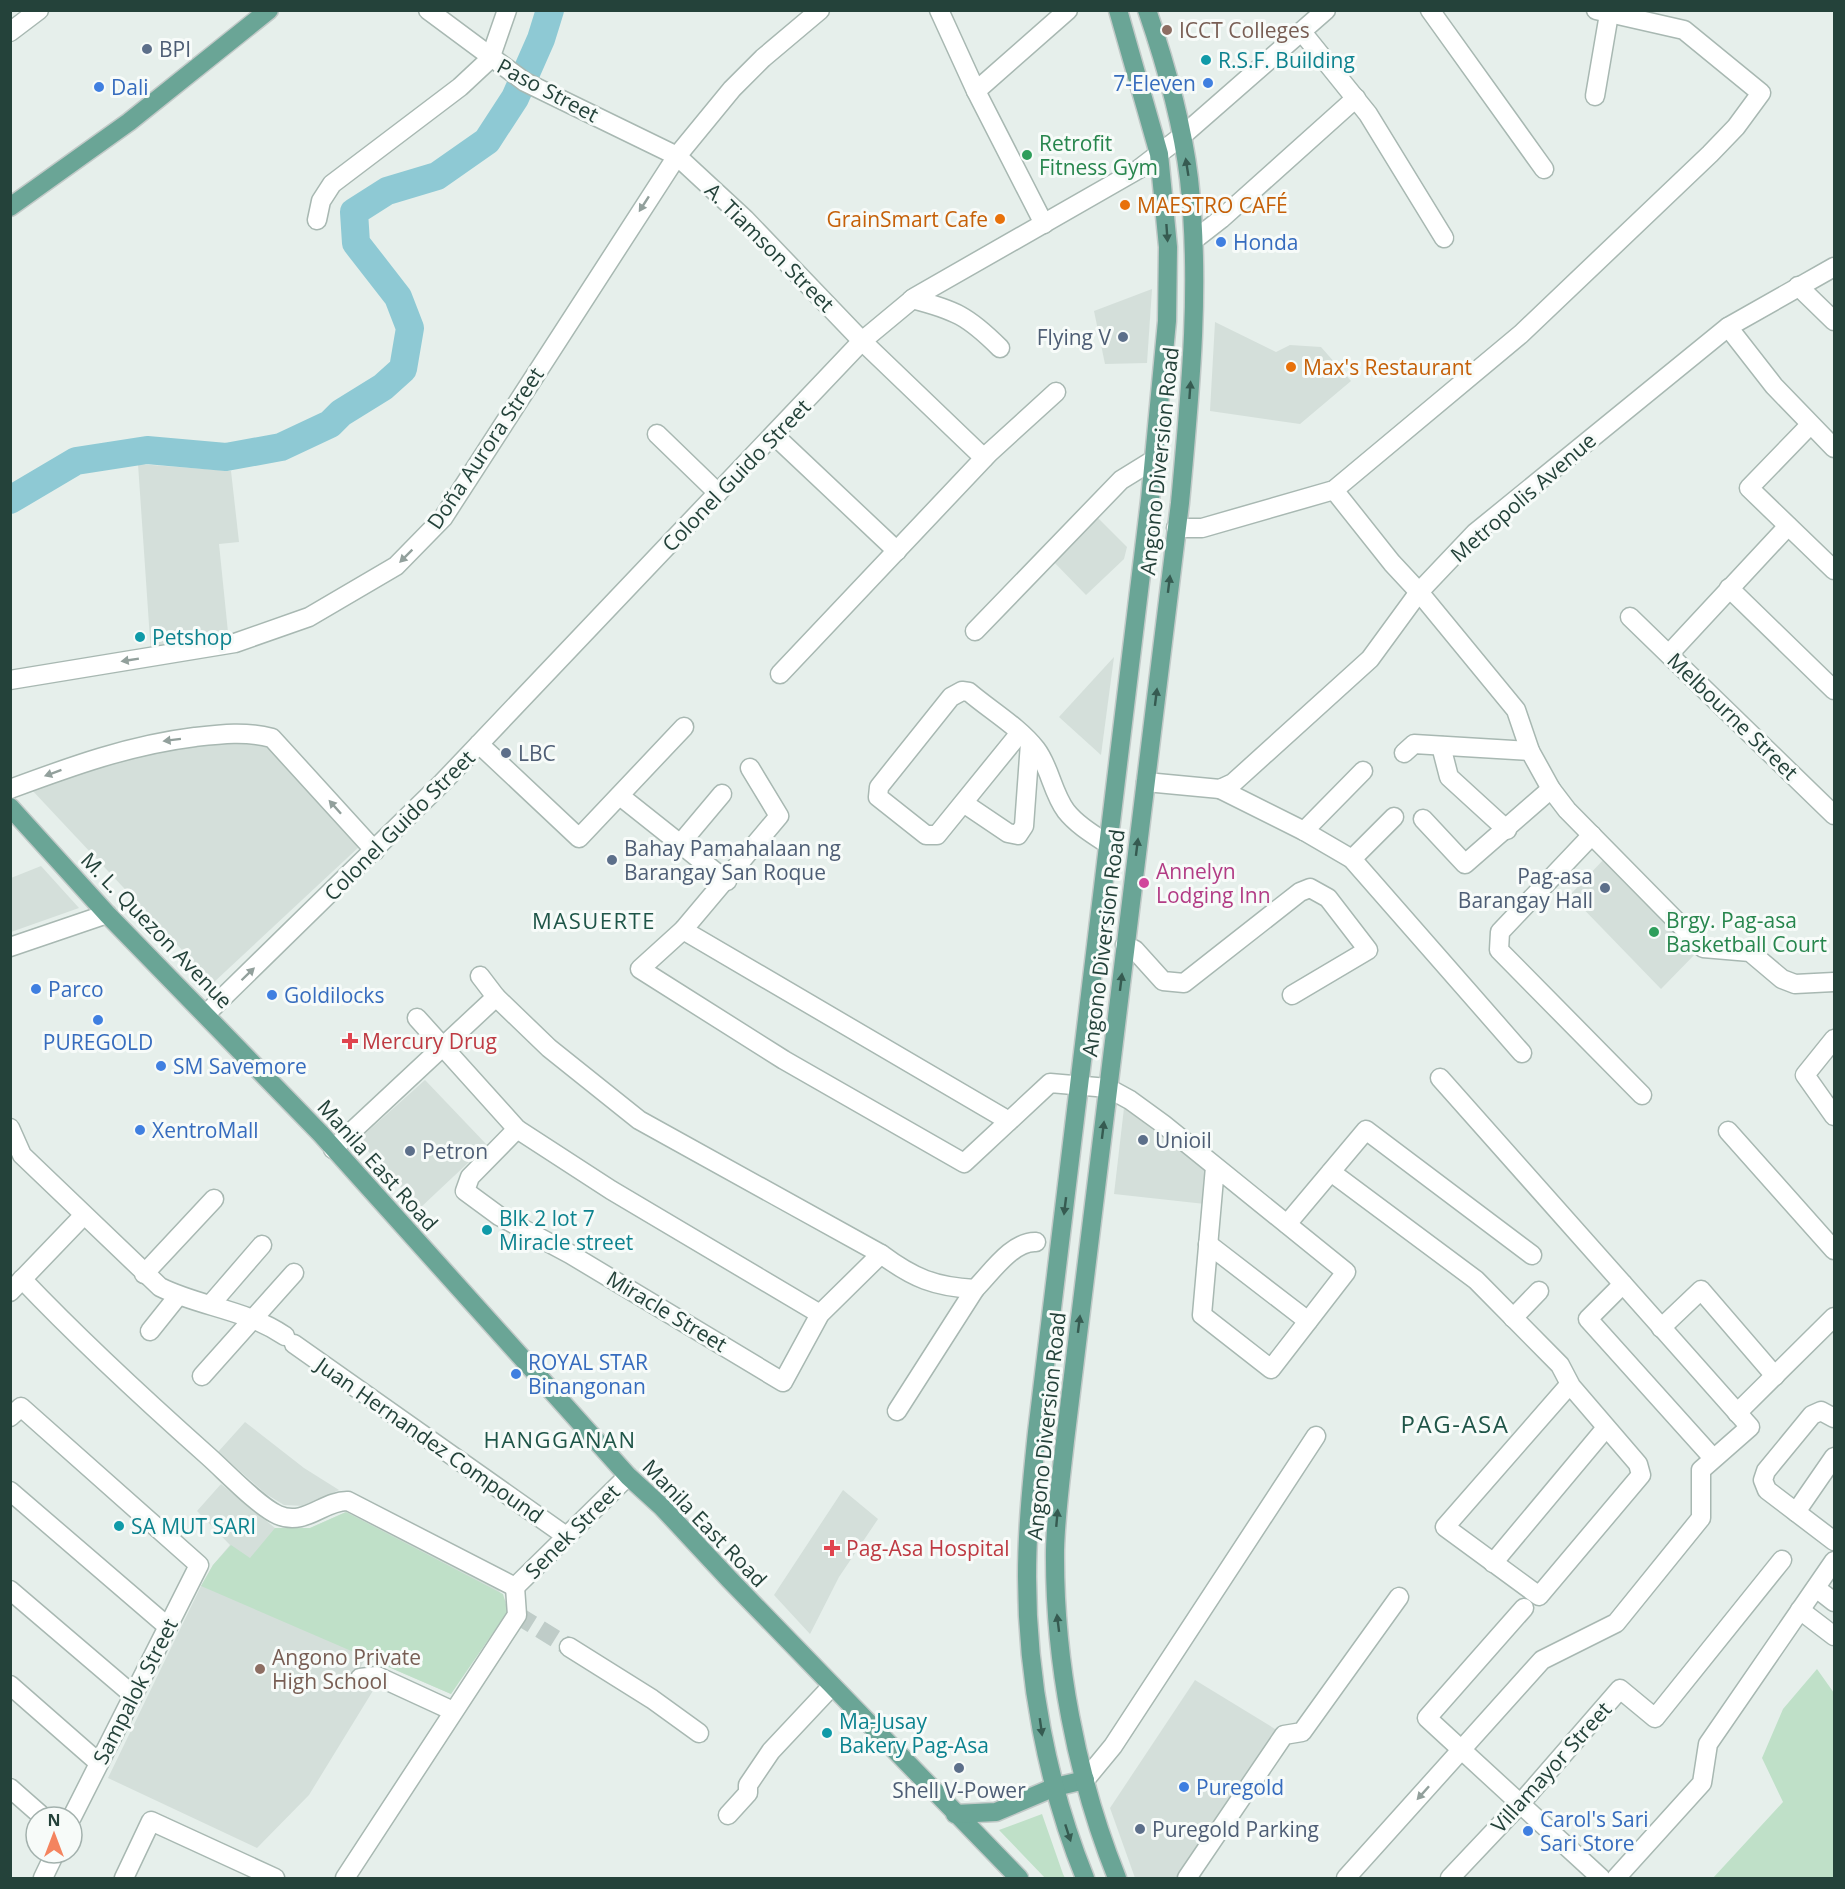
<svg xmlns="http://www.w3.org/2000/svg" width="1845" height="1889" viewBox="0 0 1845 1889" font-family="'Open Sans',sans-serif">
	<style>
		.built { fill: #d4dfda }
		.green { fill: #bfe0c8 }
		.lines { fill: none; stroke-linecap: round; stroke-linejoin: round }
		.river { stroke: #8ec9d4; stroke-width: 28 }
		.minor-tunnel { stroke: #bfccc8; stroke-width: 18; stroke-dasharray: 18 9; stroke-linecap: butt }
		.minor-casing { stroke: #a8b8b2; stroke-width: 21 }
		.major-casing { stroke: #c2cac8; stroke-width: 21 }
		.minor { stroke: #fff; stroke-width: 18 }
		.major { stroke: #6aa596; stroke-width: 18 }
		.oneway { fill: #365b51 }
		.oneway2 { fill: #92a09c }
		.education-dot { fill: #8d6e63; stroke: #f7fbf9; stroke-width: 2 }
		.service-dot { fill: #5c6f8a; stroke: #f7fbf9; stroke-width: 2 }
		.culture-dot { fill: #0f9aa8; stroke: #f7fbf9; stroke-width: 2 }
		.shop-dot { fill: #3f7fe0; stroke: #f7fbf9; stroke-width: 2 }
		.leisure-dot { fill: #2e9e5b; stroke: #f7fbf9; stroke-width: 2 }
		.food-dot { fill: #e8710a; stroke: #f7fbf9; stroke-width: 2 }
		.hotel-dot { fill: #d1479c; stroke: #f7fbf9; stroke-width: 2 }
		.health-dot { fill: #e0444e; stroke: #f7fbf9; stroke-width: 2 }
		.labels { text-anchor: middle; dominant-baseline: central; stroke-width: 6; stroke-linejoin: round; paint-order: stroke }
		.education-label { font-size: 21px; fill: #785e54; stroke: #f7fbf9; text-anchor: start }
		.service-label { font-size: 21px; fill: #4e5e75; stroke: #f7fbf9; text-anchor: start }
		.culture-label { font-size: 21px; fill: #0d838f; stroke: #f7fbf9; text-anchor: start }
		.shop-label { font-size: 21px; fill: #366cbe; stroke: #f7fbf9; text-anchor: start }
		.street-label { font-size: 21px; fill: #24423a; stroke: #f7fbf9 }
		.leisure-label { font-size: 21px; fill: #27864d; stroke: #f7fbf9; text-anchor: start }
		.food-label { font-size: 21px; fill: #c56008; stroke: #f7fbf9; text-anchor: start }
		.hotel-label { font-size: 21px; fill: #b23c85; stroke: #f7fbf9; text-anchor: start }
		.health-label { font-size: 21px; fill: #be3a42; stroke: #f7fbf9; text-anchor: start }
		.neighbourhood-label { font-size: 22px; letter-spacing: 1.5px; fill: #1f5548; stroke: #f7fbf9 }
		.quarter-label { font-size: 24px; letter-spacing: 1.5px; fill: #1f5548; stroke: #f7fbf9 }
	</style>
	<rect width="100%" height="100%" fill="#e6efeb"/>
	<!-- built -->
	<g class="built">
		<polygon points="1152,289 1147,363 1105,364 1094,311"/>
		<polygon points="1215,322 1276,352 1290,345 1321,347 1351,381 1300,424 1210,411"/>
		<polygon points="138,464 231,471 239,542 219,544 229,642 151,654"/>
		<polygon points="1095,515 1127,547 1124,559 1086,595 1051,559"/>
		<polygon points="1114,657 1101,755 1059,717"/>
		<polygon points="226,741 264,743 360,846 213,983 31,789 155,749"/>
		<polygon points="1606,857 1699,950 1661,989 1570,895"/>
		<polygon points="41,866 79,908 11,932 11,878"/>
		<polygon points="425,1080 487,1145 420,1208 358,1140"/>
		<polygon points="1124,1108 1209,1172 1205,1204 1114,1194"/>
		<polygon points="245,1422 304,1468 339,1490 305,1506 284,1505 266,1494 218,1452"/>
		<polygon points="221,1484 275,1528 310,1528 346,1512 498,1589 506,1602 451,1694 366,1657 353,1681 374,1689 309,1795 257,1848 108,1778 201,1586 213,1565 230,1545 197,1511"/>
		<polygon points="843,1490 878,1519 839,1577 810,1634 774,1595"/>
		<polygon points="1195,1680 1280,1732 1180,1878 1135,1878 1110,1808"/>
	</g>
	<!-- green -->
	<g class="green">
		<polygon points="346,1512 503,1594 508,1611 451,1694 201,1586 213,1565 231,1545 250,1558 275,1528 310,1528"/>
		<polygon points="1817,1669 1834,1693 1834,1878 1713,1878 1783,1802 1762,1758 1783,1709"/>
		<polygon points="1042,1814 1063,1874 1065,1878 1045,1878 999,1830"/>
	</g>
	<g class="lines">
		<!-- river -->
		<polyline class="river" points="10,500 76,461 147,450 226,457 281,447 330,424 341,413 383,387 403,369 410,328 398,297 356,243 354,212 387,191 437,176 487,141 515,98 541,39 550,10"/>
		<!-- minor-tunnel -->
		<polyline class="minor-tunnel" points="517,1615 569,1647"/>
		<defs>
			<g id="minor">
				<polyline points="428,10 525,82 677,156 745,219 862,341 984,458"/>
				<polyline points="939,10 976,91 1044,224"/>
				<polyline points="1430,10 1544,169"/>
				<polyline points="10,32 39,10"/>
				<polyline points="1302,32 1368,114 1444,238"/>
				<polyline points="976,91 1068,10"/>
				<polyline points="1595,96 1609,14"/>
				<polyline points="317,220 321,201 332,184 460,87 490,59 507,10"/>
				<polyline points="1194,240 1221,219 1356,98"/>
				<polyline points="1798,286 1834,321"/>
				<path d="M912 299C955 310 968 316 1000 348"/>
				<polyline points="1728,327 1774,386 1834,448"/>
				<polyline points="1810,425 1749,488 1834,570"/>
				<polyline points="657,434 718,493"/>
				<polyline points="774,435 897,551"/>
				<polyline points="1334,490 1392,563 1419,592 1516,710 1530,751 1551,789 1567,810 1703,948 1750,952 1782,979 1795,984 1834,982"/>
				<polyline points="1176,528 1202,528 1334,490 1521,334 1710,154 1736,127 1761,93 1684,30 1596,10"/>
				<polyline points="1729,588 1834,690"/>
				<polyline points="1630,617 1834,815"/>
				<polyline points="975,631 1121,480 1155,459"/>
				<polyline points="1669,654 1788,526"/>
				<polyline points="780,674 989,453 1056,392"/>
				<polyline points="10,680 235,643 309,617 396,566 443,518 677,156 732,89 763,58 820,10"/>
				<path d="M1019 734 937 835H926L878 797 879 787 951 697 962 691 969 692C990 710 1019 727 1036 749 1050 767 1052 792 1066 811 1077 825 1094 835 1109 845"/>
				<polyline points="479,744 579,838 684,727"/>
				<polyline points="1441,746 1449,777 1507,830"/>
				<polyline points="1404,753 1414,744 1530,751"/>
				<polyline points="750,768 779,816 683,930 640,969 784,1060 964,1163 1050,1083 1108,1088 1130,1100 1163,1124 1346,1272 1271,1369 1202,1315 1215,1167"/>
				<polyline points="1146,782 1220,789 1233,783 1370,659 1419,592 1475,533 1728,327 1834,267"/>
				<path d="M10 789C72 766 130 745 195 737 221 734 246 731 272 738L375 851"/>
				<polyline points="1220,789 1304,831 1352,859 1522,1053"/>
				<polyline points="620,796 727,881"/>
				<polyline points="965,804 1008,833 1018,835 1024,826 1030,743"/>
				<polyline points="1423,819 1465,864 1551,789"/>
				<polyline points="1304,831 1363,771"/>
				<polyline points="1592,835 1500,932 1499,950 1642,1095"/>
				<polyline points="680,844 722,794"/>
				<polyline points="1352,859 1394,817"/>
				<polyline points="683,930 1009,1121"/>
				<polyline points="1125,945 1135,950 1163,981 1184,983 1300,892 1310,888 1328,898 1368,950 1292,995"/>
				<polyline points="10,947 107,914"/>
				<path d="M480 976 496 997 549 1048 639 1120 881 1254C913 1278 935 1287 975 1289 991 1273 1012 1241 1036 1242"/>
				<polyline points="206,1014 442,783 862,341 915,297 1139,169 1182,136 1326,10"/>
				<polyline points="417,1018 517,1129 611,1190 820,1314"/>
				<polyline points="1834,1039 1805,1075 1834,1116"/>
				<path d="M10 1128 22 1155 160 1287C200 1307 245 1309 285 1336"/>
				<polyline points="517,1129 470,1177 465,1191 499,1216 570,1254 783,1382 820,1314 881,1254"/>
				<polyline points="1728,1131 1834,1250"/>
				<polyline points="333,1149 496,997"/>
				<polyline points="1331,1172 1476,1280 1560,1365 1571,1386 1638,1464 1641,1475 1539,1596 1445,1527 1570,1384"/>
				<polyline points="1287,1224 1366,1130 1532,1255"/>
				<polyline points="1208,1244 1308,1321"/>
				<polyline points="144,1274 214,1199"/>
				<path d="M22 1279C81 1341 144 1399 208 1456 226 1472 258 1506 278 1515 305 1527 324 1500 348 1501L515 1587"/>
				<polyline points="1623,1284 1588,1319 1713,1458"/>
				<polyline points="10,1292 83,1216"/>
				<polyline points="211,1304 262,1245"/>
				<polyline points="1513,1318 1539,1291"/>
				<polyline points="1661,1328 1701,1290 1775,1376"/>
				<polyline points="150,1331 178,1296"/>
				<polyline points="294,1344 566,1536"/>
				<polyline points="202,1376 294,1273"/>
				<polyline points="897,1411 975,1289"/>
				<polyline points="1737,1413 1834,1317"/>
				<polyline points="10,1417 21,1407 199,1565 72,1817"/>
				<polyline points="1834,1418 1821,1411 1812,1415 1766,1471 1763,1480 1767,1490 1834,1541"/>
				<polyline points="10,1491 167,1626"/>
				<polyline points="1796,1512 1834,1457"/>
				<polyline points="1493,1563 1605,1429"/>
				<polyline points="515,1587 628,1476"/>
				<polyline points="1816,1588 1834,1602"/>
				<polyline points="10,1590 133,1695"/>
				<polyline points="1524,1608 1427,1718 1601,1878"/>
				<polyline points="1800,1610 1834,1636"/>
				<polyline points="569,1647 652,1699 699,1733"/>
				<polyline points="360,1678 377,1676 453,1711"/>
				<polyline points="10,1685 99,1763"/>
				<polyline points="1085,1780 1113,1746 1316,1436"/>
				<polyline points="10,1788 43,1817"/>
				<polyline points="728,1815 748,1793 748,1785 771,1751 832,1686"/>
				<polyline points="43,1878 55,1853"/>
				<polyline points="124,1878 151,1821 275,1878"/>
				<polyline points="345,1878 517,1615 515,1587"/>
				<polyline points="1187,1878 1284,1735 1302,1732 1399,1597"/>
				<polyline points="1346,1878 1542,1660 1616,1623 1701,1518 1701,1470 1750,1427 1440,1078"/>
				<polyline points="1450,1878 1520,1804 1620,1689 1655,1718 1782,1560"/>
				<polyline points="1616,1878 1702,1783 1708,1744 1834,1561"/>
			</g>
			<g id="major">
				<polyline points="10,207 129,122 269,10"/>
				<polyline points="10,807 107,914 321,1134 628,1476 662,1507 730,1580 1019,1878"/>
				<polyline points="955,1814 996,1812 1055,1787 1085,1780"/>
				<path d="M1085 1878C1047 1784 1027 1679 1027 1577 1027 1528 1032 1480 1037 1432L1150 500 1167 321 1168 247 1159 154 1118 10"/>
				<path d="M1117 1878C1076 1776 1054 1660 1055 1550 1056 1513 1061 1477 1065 1441L1180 503C1190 395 1201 287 1189 179 1182 121 1166 65 1147 10"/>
			</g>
		</defs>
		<!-- minor casing -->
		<use href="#minor" class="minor-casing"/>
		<!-- major casing -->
		<use href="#major" class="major-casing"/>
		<!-- minor -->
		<use href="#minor" class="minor"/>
		<!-- major -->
		<use href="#major" class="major"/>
	</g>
	<!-- one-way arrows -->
	<defs><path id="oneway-solid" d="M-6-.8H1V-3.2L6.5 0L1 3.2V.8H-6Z" transform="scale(1.5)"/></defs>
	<g class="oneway">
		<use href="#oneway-solid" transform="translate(1187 167) rotate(-99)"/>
		<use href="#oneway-solid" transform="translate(1167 233) rotate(86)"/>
		<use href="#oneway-solid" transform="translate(1190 390) rotate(-86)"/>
		<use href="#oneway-solid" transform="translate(1169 584) rotate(-83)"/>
		<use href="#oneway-solid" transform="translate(1156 697) rotate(-83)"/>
		<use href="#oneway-solid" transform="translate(1137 847) rotate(-83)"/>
		<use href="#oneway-solid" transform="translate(1121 982) rotate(-83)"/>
		<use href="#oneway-solid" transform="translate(1103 1130) rotate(-83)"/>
		<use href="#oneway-solid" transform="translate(1065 1206) rotate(97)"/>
		<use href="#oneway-solid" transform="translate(1079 1324) rotate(-83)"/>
		<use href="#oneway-solid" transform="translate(1057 1518) rotate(-85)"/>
		<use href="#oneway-solid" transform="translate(1058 1623) rotate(-97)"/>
		<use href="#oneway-solid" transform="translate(1041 1727) rotate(82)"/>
		<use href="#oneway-solid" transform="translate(1068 1833) rotate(72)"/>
	</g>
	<g class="oneway2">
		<use href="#oneway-solid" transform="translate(644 204) rotate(123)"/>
		<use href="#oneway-solid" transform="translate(406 556) rotate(135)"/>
		<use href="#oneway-solid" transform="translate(130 660) rotate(171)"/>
		<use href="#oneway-solid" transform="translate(172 740) rotate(173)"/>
		<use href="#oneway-solid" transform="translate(53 773) rotate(160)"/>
		<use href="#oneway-solid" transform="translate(335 807) rotate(-132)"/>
		<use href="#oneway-solid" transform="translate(248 974) rotate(-44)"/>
		<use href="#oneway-solid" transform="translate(1423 1793) rotate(132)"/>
	</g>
	<!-- markers -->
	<g class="education-dot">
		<circle cx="1167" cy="30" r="6"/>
		<circle cx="260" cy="1669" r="6"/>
	</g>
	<g class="service-dot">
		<circle cx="147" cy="49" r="6"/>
		<circle cx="1123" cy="337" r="6"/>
		<circle cx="506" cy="753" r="6"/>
		<circle cx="612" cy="860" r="6"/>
		<circle cx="1605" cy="888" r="6"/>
		<circle cx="1143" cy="1140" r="6"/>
		<circle cx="410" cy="1151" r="6"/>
		<circle cx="959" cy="1768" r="6"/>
		<circle cx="1140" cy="1829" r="6"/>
	</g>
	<g class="culture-dot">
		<circle cx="1206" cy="60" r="6"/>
		<circle cx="140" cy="637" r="6"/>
		<circle cx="487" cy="1230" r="6"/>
		<circle cx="119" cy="1526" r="6"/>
		<circle cx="827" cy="1733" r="6"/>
	</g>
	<g class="shop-dot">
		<circle cx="1208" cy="83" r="6"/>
		<circle cx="99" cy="87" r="6"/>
		<circle cx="1221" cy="242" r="6"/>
		<circle cx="36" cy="989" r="6"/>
		<circle cx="272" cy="995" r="6"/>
		<circle cx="98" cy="1020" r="6"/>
		<circle cx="161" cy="1066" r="6"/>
		<circle cx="140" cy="1130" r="6"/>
		<circle cx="516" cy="1374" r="6"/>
		<circle cx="1184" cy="1787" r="6"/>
		<circle cx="1528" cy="1831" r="6"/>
	</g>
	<g class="leisure-dot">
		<circle cx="1027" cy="155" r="6"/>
		<circle cx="1654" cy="932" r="6"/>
	</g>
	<g class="food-dot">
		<circle cx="1125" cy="205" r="6"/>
		<circle cx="1000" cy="219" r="6"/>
		<circle cx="1291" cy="367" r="6"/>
	</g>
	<circle class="hotel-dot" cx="1144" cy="883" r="6"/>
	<g class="health-dot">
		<path d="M347 1032h6v6h6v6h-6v6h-6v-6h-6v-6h6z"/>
		<path d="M829 1539h6v6h6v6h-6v6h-6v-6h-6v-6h6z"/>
	</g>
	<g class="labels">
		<!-- education labels -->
		<g class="education-label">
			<text x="1179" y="30">ICCT Colleges</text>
			<text x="272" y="1657">Angono Private<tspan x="272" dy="24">High School</tspan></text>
		</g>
		<!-- service labels -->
		<g class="service-label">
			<text x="159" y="49">BPI</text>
			<text x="1111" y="337" text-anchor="end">Flying V</text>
			<text x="518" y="753">LBC</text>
			<text x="624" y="848">Bahay Pamahalaan ng<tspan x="624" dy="24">Barangay San Roque</tspan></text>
			<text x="1593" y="876" text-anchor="end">Pag-asa<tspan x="1593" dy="24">Barangay Hall</tspan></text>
			<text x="1155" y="1140">Unioil</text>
			<text x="422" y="1151">Petron</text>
			<text x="959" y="1790" text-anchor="middle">Shell V-Power</text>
			<text x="1152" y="1829">Puregold Parking</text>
		</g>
		<!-- culture labels -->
		<g class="culture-label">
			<text x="1218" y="60">R.S.F. Building</text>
			<text x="152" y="637">Petshop</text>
			<text x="499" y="1218">Blk 2 lot 7<tspan x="499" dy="24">Miracle street</tspan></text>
			<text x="131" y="1526">SA MUT SARI</text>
			<text x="839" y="1721">Ma-Jusay<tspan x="839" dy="24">Bakery Pag-Asa</tspan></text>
		</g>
		<!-- shop labels -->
		<g class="shop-label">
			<text x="1196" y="83" text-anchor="end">7-Eleven</text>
			<text x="111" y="87">Dali</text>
			<text x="1233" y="242">Honda</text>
			<text x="48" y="989">Parco</text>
			<text x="284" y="995">Goldilocks</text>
			<text x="98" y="1042" text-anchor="middle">PUREGOLD</text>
			<text x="173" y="1066">SM Savemore</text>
			<text x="152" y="1130">XentroMall</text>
			<text x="528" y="1362">ROYAL STAR<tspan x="528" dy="24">Binangonan</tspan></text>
			<text x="1196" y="1787">Puregold</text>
			<text x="1540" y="1819">Carol's Sari<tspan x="1540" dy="24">Sari Store</tspan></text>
		</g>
		<!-- street labels -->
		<g class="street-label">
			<text transform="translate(548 90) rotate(28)">Paso Street</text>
			<text transform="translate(770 247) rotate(45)">A. Tiamson Street</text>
			<text transform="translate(485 448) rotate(-56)">Doña Aurora Street</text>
			<text transform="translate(1159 461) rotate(-84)">Angono Diversion Road</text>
			<text transform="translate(736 475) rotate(-46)">Colonel Guido Street</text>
			<text transform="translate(1523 497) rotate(-41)">Metropolis Avenue</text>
			<text transform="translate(1733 716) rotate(44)">Melbourne Street</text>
			<text transform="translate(399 825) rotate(-45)">Colonel Guido Street</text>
			<text transform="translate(157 930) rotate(46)">M. L. Quezon Avenue</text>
			<text transform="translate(1103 943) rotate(-83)">Angono Diversion Road</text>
			<text transform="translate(378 1165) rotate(48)">Manila East Road</text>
			<text transform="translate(667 1311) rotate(31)">Miracle Street</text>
			<text transform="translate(1046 1426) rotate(-84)">Angono Diversion Road</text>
			<text transform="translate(430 1440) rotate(35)">Juan Hernandez Compound</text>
			<text transform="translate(705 1523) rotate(46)">Manila East Road</text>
			<text transform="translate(572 1531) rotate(-45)">Senek Street</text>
			<text transform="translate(135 1691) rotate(-63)">Sampalok Street</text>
			<text transform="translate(1551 1767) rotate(-48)">Villamayor Street</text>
		</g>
		<!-- leisure labels -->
		<g class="leisure-label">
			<text x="1039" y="143">Retrofit<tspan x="1039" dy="24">Fitness Gym</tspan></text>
			<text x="1666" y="920">Brgy. Pag-asa<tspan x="1666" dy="24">Basketball Court</tspan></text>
		</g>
		<!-- food labels -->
		<g class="food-label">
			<text x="1137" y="205">MAESTRO CAFÉ</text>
			<text x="988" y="219" text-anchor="end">GrainSmart Cafe</text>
			<text x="1303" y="367">Max's Restaurant</text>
		</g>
		<!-- hotel labels -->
		<g class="hotel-label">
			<text x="1156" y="871">Annelyn<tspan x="1156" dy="24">Lodging Inn</tspan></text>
		</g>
		<!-- health labels -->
		<g class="health-label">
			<text x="362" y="1041">Mercury Drug</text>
			<text x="846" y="1548">Pag-Asa Hospital</text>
		</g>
		<!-- neighbourhood labels -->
		<g class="neighbourhood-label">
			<text x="594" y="920">MASUERTE</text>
			<text x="560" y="1439">HANGGANAN</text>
		</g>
		<!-- quarter labels -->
		<g class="quarter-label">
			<text x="1455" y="1423">PAG-ASA</text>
		</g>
	</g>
	<!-- border -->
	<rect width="1845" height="1889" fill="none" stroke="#24423a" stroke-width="24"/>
	<!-- north arrow -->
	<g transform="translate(54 1835)"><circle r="28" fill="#f7fbf9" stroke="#a3b1ad" stroke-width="1.5"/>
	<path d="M0-4.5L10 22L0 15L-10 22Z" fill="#f4845f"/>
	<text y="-9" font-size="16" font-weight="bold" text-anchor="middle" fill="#24423a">N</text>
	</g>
</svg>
